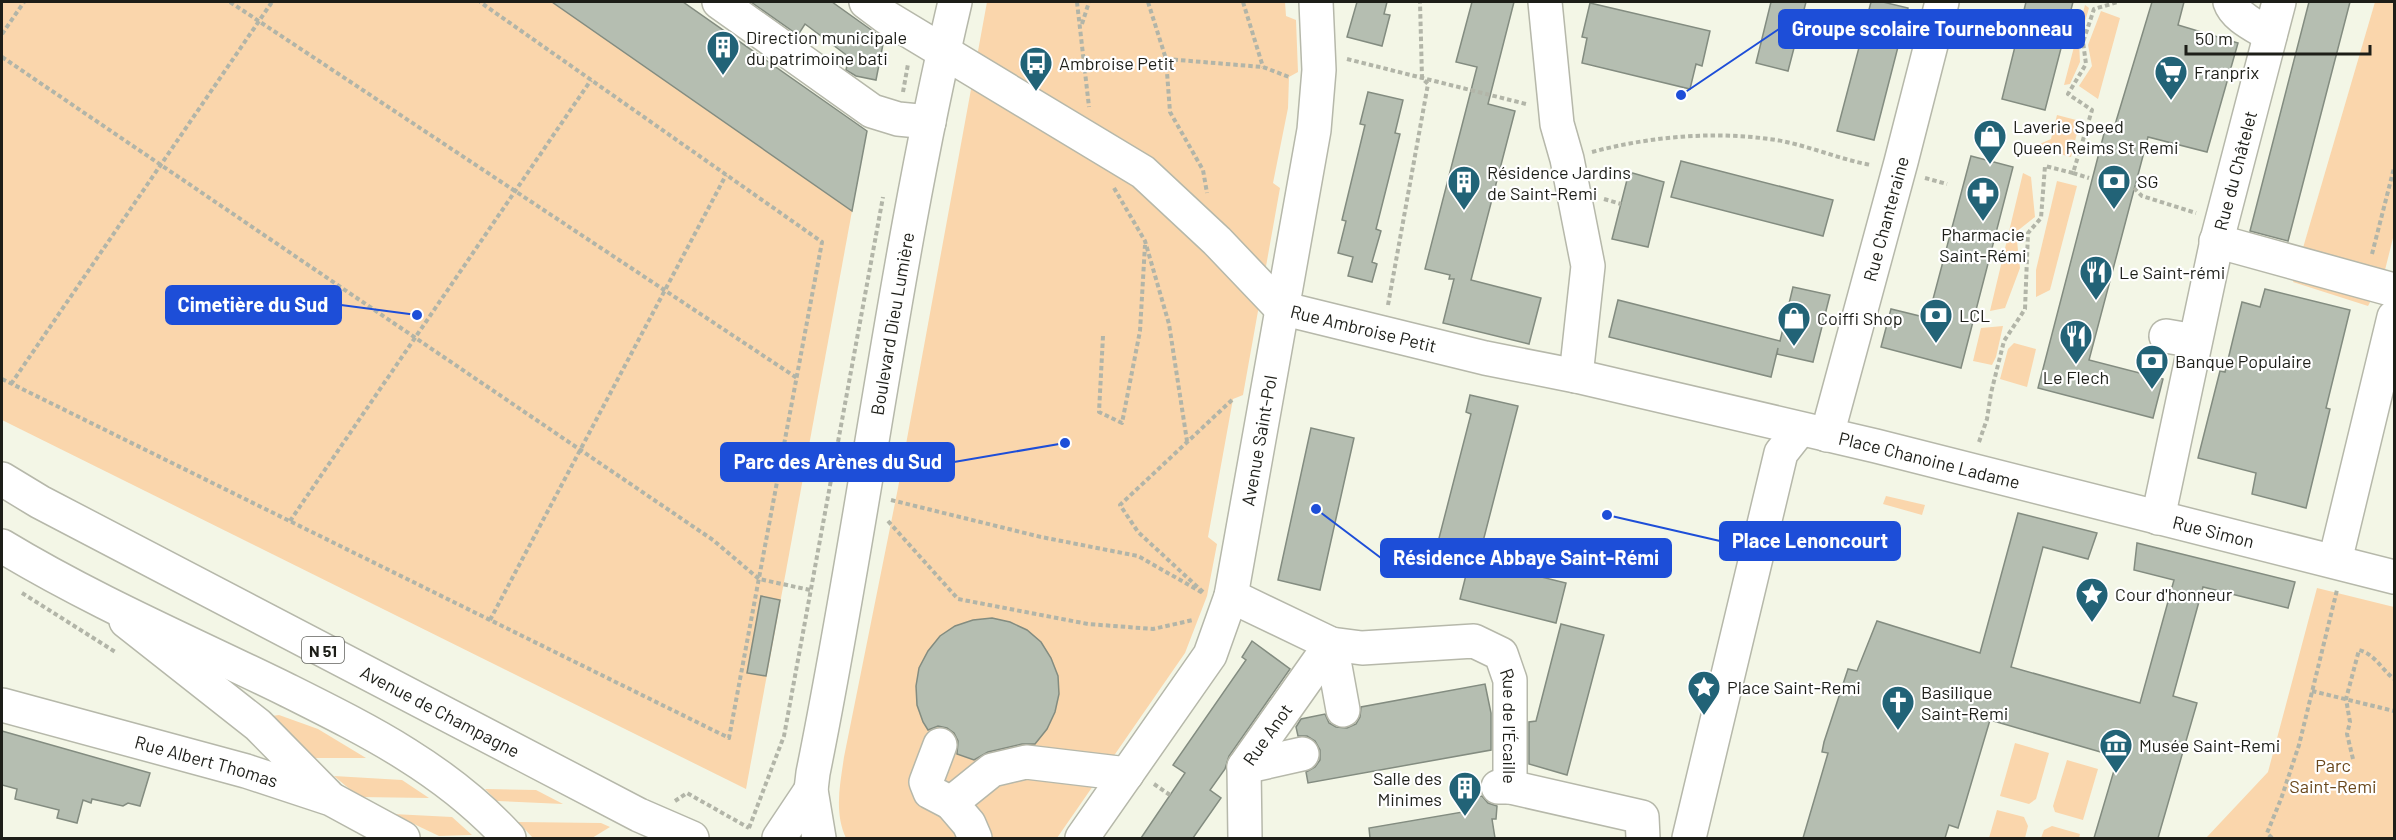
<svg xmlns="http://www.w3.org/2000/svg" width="2396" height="840" viewBox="0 0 2396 840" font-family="Barlow,sans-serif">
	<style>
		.green { fill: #fad6ac }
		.building { fill: #b5beb1; stroke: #838c80; stroke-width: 1.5 }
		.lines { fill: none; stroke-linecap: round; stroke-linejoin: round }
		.minor-casing { stroke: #b6b8aa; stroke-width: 36 }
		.major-casing { stroke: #b6b8aa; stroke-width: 36 }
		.path { stroke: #b2b5a8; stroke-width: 4; stroke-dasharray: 4.5 3; stroke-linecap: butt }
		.minor { stroke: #fff; stroke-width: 33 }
		.major { stroke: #fff; stroke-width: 33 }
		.labels { text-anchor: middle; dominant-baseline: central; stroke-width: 4.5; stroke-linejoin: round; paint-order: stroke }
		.shield { fill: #fff; stroke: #61625d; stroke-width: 1.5 }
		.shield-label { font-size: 16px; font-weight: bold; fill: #1d1e18 }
		.poi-label { font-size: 18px; fill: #1d1e18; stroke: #fff; text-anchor: start }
		.street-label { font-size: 18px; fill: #1d1e18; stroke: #fff }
		.park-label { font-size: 18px; fill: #6a481c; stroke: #fff }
		.leader { fill: none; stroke: #1d4ed8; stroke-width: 2 }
		.callout-dot { fill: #1d4ed8; stroke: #fff; stroke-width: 2 }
		.callout { fill: #1d4ed8; stroke: #1d4ed8; stroke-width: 2 }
		.callout-label { font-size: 20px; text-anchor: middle; font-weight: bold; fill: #fff }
	</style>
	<rect width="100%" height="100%" fill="#f3f6e6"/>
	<!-- green -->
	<g class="green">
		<polygon points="2,2 552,2 852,211 746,789 2,420"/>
		<path d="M987 2H1285L1286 16 1296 20 1298 72 1289 77 1288 108 1273 183 1280 188 1243 395 1233 399 1208 537 1217 544 1207 596 1185 653 1057 838H846C834 812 840 785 844 757L898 488Z"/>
		<polygon points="2375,2 2394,2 2394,234 2383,278 2368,306 2293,282"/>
		<polygon points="2085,5 2089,8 2079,42 2080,62 2070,84 2064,85"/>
		<polygon points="2101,11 2120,18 2098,99 2079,86 2092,66 2088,45"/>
		<polygon points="2057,115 2080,121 2071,157 2033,147 2051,139"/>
		<polygon points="2023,173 2031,177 2035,217 2016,232 2020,268 2005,308 1990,311"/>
		<polygon points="2057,181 2077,186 2050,290 2036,297 2036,270"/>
		<polygon points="2003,326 1996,357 1992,365 1973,361 1981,328"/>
		<polygon points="2014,343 2036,349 2027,387 2000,379 2008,349"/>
		<polygon points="1886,496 1925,505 1922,515 1883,504"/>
		<polygon points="2317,588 2394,607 2394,838 2206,838 2268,772"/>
		<polygon points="279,715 318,729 366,758 313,758 272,716"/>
		<polygon points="2015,743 2049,753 2036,799 2029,804 2000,796"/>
		<polygon points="2067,760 2098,769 2083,820 2055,812 2053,806"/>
		<polygon points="334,776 402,780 429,798 359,797"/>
		<polygon points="485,789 536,790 563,804 497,801"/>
		<polygon points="1997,810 2024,817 2028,826 2025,838 1989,838"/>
		<polygon points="393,814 452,817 472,835 439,836"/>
		<polygon points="518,822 601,823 610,827 592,838 533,838"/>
		<polygon points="2052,826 2080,834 2079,838 2041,838 2044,830"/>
	</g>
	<!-- building -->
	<g class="building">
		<polygon points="552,2 683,2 867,131 852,211"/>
		<polygon points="751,2 832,2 884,39 876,80 856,76 846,70 849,57 805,24 798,35"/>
		<polygon points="1357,2 1387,2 1384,14 1390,15 1382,46 1347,37"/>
		<polygon points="1472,2 1514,2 1488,104 1515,111 1471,280 1541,298 1529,344 1443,323 1454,279 1449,279 1450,275 1425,269 1477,67 1456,62"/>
		<polygon points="1771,2 1806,2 1788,71 1756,63"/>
		<polygon points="1871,2 1883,2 1908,8 1874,140 1837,131"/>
		<polygon points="2026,2 2073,2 2045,110 2002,99"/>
		<polygon points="2152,2 2184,2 2178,25 2238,43 2207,152 2148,137 2089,360 2163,379 2153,418 2038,388 2106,126 2114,128"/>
		<polygon points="2309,2 2350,2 2288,241 2250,231"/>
		<polygon points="1590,3 1710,31 1702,66 1696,64 1690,89 1582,63 1587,38 1582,37"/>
		<polygon points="1368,92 1403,100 1395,133 1400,134 1376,229 1381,231 1372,262 1377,264 1372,282 1348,276 1353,257 1338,253 1346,221 1342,220 1365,125 1360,124"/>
		<polygon points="1971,156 2013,167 1961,368 1881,347 1891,309 1928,318"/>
		<polygon points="1681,161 1833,200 1823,236 1671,197"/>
		<polygon points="1629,172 1664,182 1648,247 1612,239"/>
		<polygon points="1793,287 1830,295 1813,362 1777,354 1778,348 1771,377 1609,337 1618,300 1780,341"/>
		<polygon points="2265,289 2350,310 2326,408 2330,409 2306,508 2252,494 2256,473 2198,458 2220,371 2225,372 2242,302 2260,307"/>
		<polygon points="1470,395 1518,406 1479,557 1496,561 1496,566 1566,583 1556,623 1460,599 1471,555 1437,546 1471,414 1466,412"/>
		<polygon points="1311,428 1354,438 1320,590 1278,580"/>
		<polygon points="2018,513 2097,533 2088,559 2043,547 2011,667 2140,703 2174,580 2134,570 2137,543 2295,582 2288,608 2203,587 2173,696 2197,703 2158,838 2094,838 2118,757 1990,720 1958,828 1949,825 1945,838 1803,838 1828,753 1822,752 1824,742 1848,669 1857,671 1877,621 1980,653"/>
		<polygon points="761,596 780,600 766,676 747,673"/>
		<polygon points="992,618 1010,622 1027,630 1041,642 1051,658 1058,676 1059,694 1055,712 1047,729 1035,744 1022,744 988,752 974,760 957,754 958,741 954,733 947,728 938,726 928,730 923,722 917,705 916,686 919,668 928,651 940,636 955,626 973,620"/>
		<polygon points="1561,624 1604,635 1567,775 1529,764 1529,722 1536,721"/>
		<polygon points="1252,641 1290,669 1229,756 1225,769 1210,790 1221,798 1193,838 1141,838 1185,773 1173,765 1246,660 1242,657"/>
		<polygon points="1485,684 1491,713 1491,750 1308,783 1306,772 1315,767 1320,760 1320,750 1315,741 1307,736 1298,736 1296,727 1301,719 1325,714 1329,723 1336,727 1347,728 1356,724 1360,717 1361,707"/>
		<polygon points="2,731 150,773 140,806 128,803 123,806 92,799 91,803 83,800 77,823 57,818 59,810 15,799 17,789 2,785"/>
		<polygon points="1482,796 1488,803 1497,806 1496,819 1492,819 1495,838 1370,838 1369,828 1469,811 1467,799"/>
	</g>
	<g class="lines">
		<defs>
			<g id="minor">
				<polyline points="719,2 872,111 898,119 929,122"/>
				<path id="s1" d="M866 2 886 17 1143 172 1217 241 1281 308 1485 358 1576 376 1876 446 2394 577"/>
				<polyline points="1545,2 1557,124 1567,159 1588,266 1576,376"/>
				<path d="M2230 2C2235 17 2256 26 2270 35"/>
				<polyline points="2216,241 2394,290"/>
				<polyline points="2166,336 2195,341"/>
				<path id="s2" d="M1827 435 1901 162 1942 2"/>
				<path id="s3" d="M2158 518 2218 236 2279 2"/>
				<polyline points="2335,561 2394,317"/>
				<path id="s4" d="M1231 596 1331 644 1362 648 1474 641 1501 654 1510 680V787"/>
				<polyline points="126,621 258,725 327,795"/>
				<polyline points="1331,644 1343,710"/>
				<path id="s5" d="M2 705 246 771 331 799 403 838"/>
				<polyline points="940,745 926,782 930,792 951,803"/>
				<polyline points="1244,767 1302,754"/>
				<polyline points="1498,787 1510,787 1642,817 1643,838"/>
				<polyline points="975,838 969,824 951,803 992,770 1026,762 1127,774"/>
				<path id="s6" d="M1082 838 1210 655 1231 596 1314 130 1319 70 1316 2"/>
				<path id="s7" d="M1245 838 1244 767 1331 644"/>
				<polyline points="1689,838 1781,453 1800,429"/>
			</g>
			<g id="major">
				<path id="s8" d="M2 479 40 502 639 815 692 838"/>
				<path d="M2 546C93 601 191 643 287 690 369 731 446 769 509 838"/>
				<polyline points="779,838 811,790"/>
				<path id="s9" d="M819 838 811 790 813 773C865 517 895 256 955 2"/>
			</g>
		</defs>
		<!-- minor casing -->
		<use href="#minor" class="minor-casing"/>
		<!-- major casing -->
		<use href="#major" class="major-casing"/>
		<!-- path -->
		<g class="path">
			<polyline points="230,2 797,378"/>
			<polyline points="1077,2 1089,107"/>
			<polyline points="1148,2 1166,59 1170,112 1203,170 1207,193"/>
			<polyline points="1243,2 1263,67"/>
			<polyline points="1082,24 1089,2"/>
			<polyline points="2,34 24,2"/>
			<polyline points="2,57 713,540 759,579 810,590"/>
			<polyline points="1166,59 1263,67 1289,77"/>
			<polyline points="1347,59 1526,104"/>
			<polyline points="903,92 908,64"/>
			<path d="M1592 152C1648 137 1711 131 1769 139 1803 143 1837 159 1871 165"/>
			<polyline points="2073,173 2089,178"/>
			<polyline points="1925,178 1947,184"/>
			<polyline points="1114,188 1145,241 1169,324 1187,441"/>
			<polyline points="2134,188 2142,196 2196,213"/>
			<polyline points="1604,199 1621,204"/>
			<polyline points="2372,254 2394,168"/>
			<polyline points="1388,305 1428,84 1422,78 1420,2"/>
			<polyline points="1103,336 1099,412 1122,423 1140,331 1145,245"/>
			<polyline points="2,379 729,738 822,242 480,2"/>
			<polyline points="11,384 272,2"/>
			<polyline points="1979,442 1987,419 1991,393 2004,341 2025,309 2028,233 2041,218 2045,166 2073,173 2092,110 2068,94 2086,64 2083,42 2094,9 2118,2"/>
			<polyline points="891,500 1041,537 1138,556 1203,593"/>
			<polyline points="290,521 591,80"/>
			<polyline points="888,521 958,599 1088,624 1153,629 1193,620"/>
			<polyline points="1203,592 1138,532 1120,505 1233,399"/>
			<polyline points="22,593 117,653"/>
			<polyline points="490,620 726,175"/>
			<polyline points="2312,691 2394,711"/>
			<path d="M2353 759 2347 734 2350 722 2346 699 2359 650C2375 654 2381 669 2394 679"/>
			<polyline points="1154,784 1170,795"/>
			<polyline points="675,801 687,793 749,828"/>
			<polyline points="749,828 784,736 883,197"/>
			<polyline points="2272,838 2267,833 2281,799 2299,745 2337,590"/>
		</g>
		<!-- minor -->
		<use href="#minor" class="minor"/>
		<!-- major -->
		<use href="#major" class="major"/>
	</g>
	<!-- icons -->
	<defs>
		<symbol id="building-pin" viewBox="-11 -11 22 30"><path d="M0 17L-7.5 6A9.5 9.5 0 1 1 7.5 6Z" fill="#226377" stroke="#fff"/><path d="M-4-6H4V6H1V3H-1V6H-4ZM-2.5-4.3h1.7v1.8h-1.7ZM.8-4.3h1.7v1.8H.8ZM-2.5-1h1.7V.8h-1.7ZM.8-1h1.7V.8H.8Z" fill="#fff"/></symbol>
		<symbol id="bus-pin" viewBox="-11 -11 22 30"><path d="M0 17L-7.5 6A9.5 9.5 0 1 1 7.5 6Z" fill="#226377" stroke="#fff"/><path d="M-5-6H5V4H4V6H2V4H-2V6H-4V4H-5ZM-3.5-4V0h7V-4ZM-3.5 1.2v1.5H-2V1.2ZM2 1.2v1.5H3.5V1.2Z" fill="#fff"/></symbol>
		<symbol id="supermarket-pin" viewBox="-11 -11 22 30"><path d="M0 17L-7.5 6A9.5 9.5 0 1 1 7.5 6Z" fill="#226377" stroke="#fff"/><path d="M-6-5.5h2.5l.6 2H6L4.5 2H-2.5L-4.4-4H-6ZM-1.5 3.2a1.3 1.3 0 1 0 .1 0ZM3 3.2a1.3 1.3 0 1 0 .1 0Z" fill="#fff"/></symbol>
		<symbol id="shop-pin" viewBox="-11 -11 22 30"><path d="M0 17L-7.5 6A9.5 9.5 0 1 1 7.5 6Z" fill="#226377" stroke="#fff"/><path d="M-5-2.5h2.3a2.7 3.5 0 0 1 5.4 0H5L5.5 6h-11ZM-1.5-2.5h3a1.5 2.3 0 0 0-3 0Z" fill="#fff"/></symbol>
		<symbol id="bank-pin" viewBox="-11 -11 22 30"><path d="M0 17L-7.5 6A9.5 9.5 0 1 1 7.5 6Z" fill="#226377" stroke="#fff"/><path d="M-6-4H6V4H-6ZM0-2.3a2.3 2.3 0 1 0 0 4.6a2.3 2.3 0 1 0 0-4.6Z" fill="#fff"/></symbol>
		<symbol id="pharmacy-pin" viewBox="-11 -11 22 30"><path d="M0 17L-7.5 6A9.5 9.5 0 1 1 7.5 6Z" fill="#226377" stroke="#fff"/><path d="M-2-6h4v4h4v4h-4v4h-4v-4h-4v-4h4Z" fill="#fff"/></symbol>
		<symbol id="restaurant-pin" viewBox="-11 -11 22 30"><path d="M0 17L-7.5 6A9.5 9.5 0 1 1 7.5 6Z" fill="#226377" stroke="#fff"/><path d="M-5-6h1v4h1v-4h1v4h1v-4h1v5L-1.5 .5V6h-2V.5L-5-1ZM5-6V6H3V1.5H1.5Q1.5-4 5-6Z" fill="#fff"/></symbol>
		<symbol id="sight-pin" viewBox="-11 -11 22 30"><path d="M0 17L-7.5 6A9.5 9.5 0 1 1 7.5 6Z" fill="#226377" stroke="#fff"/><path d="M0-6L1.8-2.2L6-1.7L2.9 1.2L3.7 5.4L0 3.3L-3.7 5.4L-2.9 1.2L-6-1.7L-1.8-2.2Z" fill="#fff"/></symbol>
		<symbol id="church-pin" viewBox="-11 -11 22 30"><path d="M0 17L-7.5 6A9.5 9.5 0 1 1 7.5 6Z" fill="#226377" stroke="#fff"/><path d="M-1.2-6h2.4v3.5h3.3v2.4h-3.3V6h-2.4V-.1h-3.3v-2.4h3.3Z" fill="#fff"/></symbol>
		<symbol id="museum-pin" viewBox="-11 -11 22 30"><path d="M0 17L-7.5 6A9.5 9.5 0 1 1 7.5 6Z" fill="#226377" stroke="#fff"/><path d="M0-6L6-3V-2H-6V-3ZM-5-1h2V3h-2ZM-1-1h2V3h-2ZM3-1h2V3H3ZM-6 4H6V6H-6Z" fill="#fff"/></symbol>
	</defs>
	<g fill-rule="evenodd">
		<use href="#building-pin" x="704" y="28" width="38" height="52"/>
		<use href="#bus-pin" x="1017" y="44" width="38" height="52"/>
		<use href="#supermarket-pin" x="2152" y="53" width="38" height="52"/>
		<use href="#shop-pin" x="1971" y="117" width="38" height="52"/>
		<use href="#bank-pin" x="2095" y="162" width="38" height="52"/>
		<use href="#building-pin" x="1445" y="163" width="38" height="52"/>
		<use href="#pharmacy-pin" x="1964" y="174" width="38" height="52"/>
		<use href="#restaurant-pin" x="2077" y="253" width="38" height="52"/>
		<use href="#bank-pin" x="1917" y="296" width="38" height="52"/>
		<use href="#shop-pin" x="1775" y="299" width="38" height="52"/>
		<use href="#restaurant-pin" x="2057" y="317" width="38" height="52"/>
		<use href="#bank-pin" x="2133" y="342" width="38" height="52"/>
		<use href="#sight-pin" x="2073" y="575" width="38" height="52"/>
		<use href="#sight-pin" x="1685" y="668" width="38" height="52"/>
		<use href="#church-pin" x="1879" y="683" width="38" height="52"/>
		<use href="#museum-pin" x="2097" y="726" width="38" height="52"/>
		<use href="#building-pin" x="1446" y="769" width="38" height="52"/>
	</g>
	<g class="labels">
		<!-- shield labels -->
		<rect class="shield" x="302" y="637" width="42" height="26" rx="4.5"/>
		<g class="shield-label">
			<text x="323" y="650">N 51</text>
		</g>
		<!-- poi labels -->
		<g class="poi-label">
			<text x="746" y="37">Direction municipale<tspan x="746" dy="21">du patrimoine bati</tspan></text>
			<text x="1059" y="63">Ambroise Petit</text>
			<text x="2194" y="72">Franprix</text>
			<text x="2013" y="126">Laverie Speed<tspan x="2013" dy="21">Queen Reims St Remi</tspan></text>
			<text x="1487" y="172">Résidence Jardins<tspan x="1487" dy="21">de Saint-Remi</tspan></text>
			<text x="2137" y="181">SG</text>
			<text x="1983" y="234" text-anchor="middle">Pharmacie<tspan x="1983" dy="21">Saint-Rémi</tspan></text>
			<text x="2119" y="272">Le Saint-rémi</text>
			<text x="1959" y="315">LCL</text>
			<text x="1817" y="318">Coiffi Shop</text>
			<text x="2175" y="361">Banque Populaire</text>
			<text x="2076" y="377" text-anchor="middle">Le Flech</text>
			<text x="2115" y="594">Cour d'honneur</text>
			<text x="1727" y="687">Place Saint-Remi</text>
			<text x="1921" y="692">Basilique<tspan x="1921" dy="21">Saint-Remi</tspan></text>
			<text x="2139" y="745">Musée Saint-Remi</text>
			<text x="1442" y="778" text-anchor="end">Salle des<tspan x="1442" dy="21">Minimes</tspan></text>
		</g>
		<!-- street labels -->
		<g class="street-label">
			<text stroke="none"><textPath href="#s3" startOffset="356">Rue du Châtelet</textPath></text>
			<text stroke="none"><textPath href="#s2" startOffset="224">Rue Chanteraine</textPath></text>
			<text stroke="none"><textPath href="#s9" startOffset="522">Boulevard Dieu Lumière</textPath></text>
			<text stroke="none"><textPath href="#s1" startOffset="604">Rue Ambroise Petit</textPath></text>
			<text stroke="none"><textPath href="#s6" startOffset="444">Avenue Saint-Pol</textPath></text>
			<text stroke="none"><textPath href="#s1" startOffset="1185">Place Chanoine Ladame</textPath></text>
			<text stroke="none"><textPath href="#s1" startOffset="1478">Rue Simon</textPath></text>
			<text stroke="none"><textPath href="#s8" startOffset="496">Avenue de Champagne</textPath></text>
			<text stroke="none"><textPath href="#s4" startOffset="358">Rue de l'Écaille</textPath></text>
			<text stroke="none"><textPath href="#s7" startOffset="111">Rue Anot</textPath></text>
			<text stroke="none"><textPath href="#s5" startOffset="212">Rue Albert Thomas</textPath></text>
		</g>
		<!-- park labels -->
		<g class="park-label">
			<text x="2333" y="765">Parc<tspan x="2333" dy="21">Saint-Remi</tspan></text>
		</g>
	</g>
	<!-- callouts -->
	<path class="leader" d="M1681 95L1779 29M417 315L341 305M1065 443L954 462M1607 515L1720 541M1316 509L1381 558"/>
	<g class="callout-dot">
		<circle cx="1681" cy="95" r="6"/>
		<circle cx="417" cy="315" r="6"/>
		<circle cx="1065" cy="443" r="6"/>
		<circle cx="1607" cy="515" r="6"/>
		<circle cx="1316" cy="509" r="6"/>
	</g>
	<g class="callout">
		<rect x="1779" y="10" width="305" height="38" rx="6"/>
		<rect x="166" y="286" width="175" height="38" rx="6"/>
		<rect x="721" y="443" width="233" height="38" rx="6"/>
		<rect x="1720" y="522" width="180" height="38" rx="6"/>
		<rect x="1381" y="539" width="290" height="38" rx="6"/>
	</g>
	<g class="callout-label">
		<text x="1932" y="36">Groupe scolaire Tournebonneau</text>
		<text x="253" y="312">Cimetière du Sud</text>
		<text x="838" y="469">Parc des Arènes du Sud</text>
		<text x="1810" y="548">Place Lenoncourt</text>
		<text x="1526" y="565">Résidence Abbaye Saint-Rémi</text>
	</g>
	<!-- border -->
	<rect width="2396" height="840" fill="none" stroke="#1d1e18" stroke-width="6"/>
	<!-- scale -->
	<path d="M2186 45v9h184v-9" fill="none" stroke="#1d1e18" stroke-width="3"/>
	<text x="2195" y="45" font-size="18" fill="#1d1e18" stroke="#ffffff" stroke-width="4.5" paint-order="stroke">50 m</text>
</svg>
